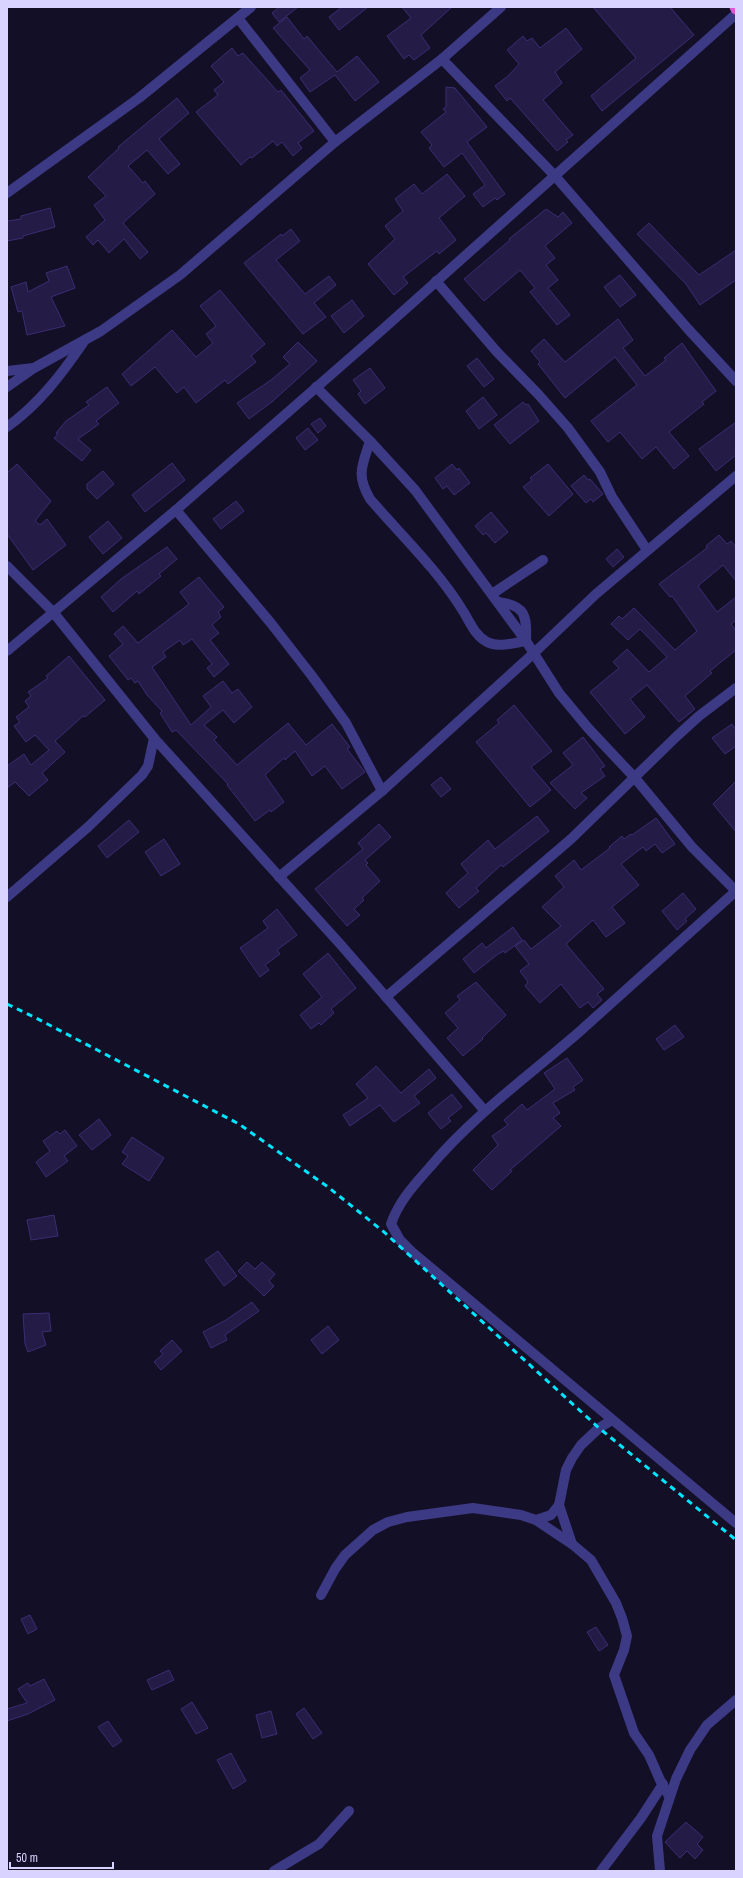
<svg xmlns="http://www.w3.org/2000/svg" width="743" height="1878" viewBox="0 0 743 1878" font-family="'Archivo Narrow',sans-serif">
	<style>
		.building { fill: #241b47; stroke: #3b2d73 }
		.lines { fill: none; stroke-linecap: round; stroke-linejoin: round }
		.minor { stroke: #3d3a85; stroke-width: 10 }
		.trunk { stroke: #e055d1; stroke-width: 11 }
		.rail { stroke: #00e5ff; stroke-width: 3; stroke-dasharray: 6 5; stroke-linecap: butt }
	</style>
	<rect width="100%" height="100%" fill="#130f26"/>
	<!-- building -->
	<g class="building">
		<polygon points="279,7 298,7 279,22 272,13"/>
		<polygon points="342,7 368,7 339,30 329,17"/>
		<polygon points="402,7 452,7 421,35 430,48 414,60 409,55 404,59 387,36 411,18"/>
		<polygon points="593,7 670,7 694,35 602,111 591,96 636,58"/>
		<polygon points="287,17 304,39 307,36 337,72 357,56 379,82 355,101 335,75 310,92 300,78 310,70 273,28"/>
		<polygon points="566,28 582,49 555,72 562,83 543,100 573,135 566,140 568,142 557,151 510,98 507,101 495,86 508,76 519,64 507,50 523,36 527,41 532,38 540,48"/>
		<polygon points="232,48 238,56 243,53 278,92 281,90 314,131 298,143 302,148 293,156 282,142 277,146 273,141 252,158 250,157 241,165 196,112 218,95 214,90 224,82 211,66"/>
		<polygon points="446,87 455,88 487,127 467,142 505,194 497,200 495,198 483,207 473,194 485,185 462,153 444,167 429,148 432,145 421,132 446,112 443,109 446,107"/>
		<polygon points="177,98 189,113 159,139 180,164 168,174 147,150 128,166 143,183 145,181 155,194 123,223 148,252 140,259 124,239 109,253 98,240 93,245 86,237 105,220 94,205 106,196 88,177 119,148 118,147"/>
		<polygon points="447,174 465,196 439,218 456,240 439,254 437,251 403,277 408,283 394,295 368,264 395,239 385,226 403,211 395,199 414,184 422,194"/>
		<polygon points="50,208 55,227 23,236 23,238 7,241 7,221 21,219 21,216"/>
		<polygon points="546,209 558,217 563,212 572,223 545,246 555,258 546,265 558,280 548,288 570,315 557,325 530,292 535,288 520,270 484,301 464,279 510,240 509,239"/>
		<polygon points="649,223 699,275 736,250 736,280 700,305 686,284 637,234"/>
		<polygon points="291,229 300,241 276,260 305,294 329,276 336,285 314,303 326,317 303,334 244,263 281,234 282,236"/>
		<polygon points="67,266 75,288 51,297 65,326 27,335 22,311 18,312 11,287 26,282 28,292 49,281 46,273"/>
		<polygon points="620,275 636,295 620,307 604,287"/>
		<polygon points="220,290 265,344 251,356 256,362 228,384 225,380 196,403 184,387 177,393 155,367 131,386 122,374 172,330 196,357 213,343 206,334 216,326 200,306"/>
		<polygon points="352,300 364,316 344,333 331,316"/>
		<polygon points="618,319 633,340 623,348 645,376 666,360 664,358 682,343 716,391 702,402 704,404 669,432 689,456 674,469 656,447 642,459 620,432 608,442 591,421 637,385 615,357 565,398 538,364 540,362 531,351 544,339 565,362"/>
		<polygon points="298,342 317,361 273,401 249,419 237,403 271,380 290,364 283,357"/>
		<polygon points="477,358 494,379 484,387 467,366"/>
		<polygon points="370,368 385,388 365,404 358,394 361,391 353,380"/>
		<polygon points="107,387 119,403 96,421 99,424 78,439 91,450 82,461 54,438 58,434 56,433 66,421 89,405 86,402"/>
		<polygon points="483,397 497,415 479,429 466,411"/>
		<polygon points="523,402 526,405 528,404 539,421 510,444 494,425"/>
		<polygon points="320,418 326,426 318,433 311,424"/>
		<polygon points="736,422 736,455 716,471 699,449"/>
		<polygon points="308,428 318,440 305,450 296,438"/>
		<polygon points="172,463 185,480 145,512 132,495"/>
		<polygon points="17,464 51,501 35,521 40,525 47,519 66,545 33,570 7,534 7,473"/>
		<polygon points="452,464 457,470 459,468 470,483 454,495 447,486 443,489 435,478"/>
		<polygon points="548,464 573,494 549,516 523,487 532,480 530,478"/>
		<polygon points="103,471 114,484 97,499 87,489 87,484"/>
		<polygon points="584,475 588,480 590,479 603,494 593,502 591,499 586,503 571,486"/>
		<polygon points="236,501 244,511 221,529 213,519"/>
		<polygon points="491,512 508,532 495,543 486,533 483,535 475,526"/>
		<polygon points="108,521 122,538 103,554 89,537"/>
		<polygon points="719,535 727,544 731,541 736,547 736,581 723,565 698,586 717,612 736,597 736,620 731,624 736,631 736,650 710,671 712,673 685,696 695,709 679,722 647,685 630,699 645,717 625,734 590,692 619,668 613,662 627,649 649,672 667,657 640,629 628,640 611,624 619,616 622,619 634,608 675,650 697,631 672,596 670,597 659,584 707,548 706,546"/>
		<polygon points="167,547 177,559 159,574 161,576 139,594 137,591 113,612 101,597 121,579"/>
		<polygon points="617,549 624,557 613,567 606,559"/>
		<polygon points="199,577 224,607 218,612 221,617 212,625 219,633 210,640 229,664 214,677 207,668 212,664 192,639 183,645 180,640 163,652 166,657 152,667 191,725 211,707 203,696 223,681 232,693 238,689 252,707 234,723 223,710 204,725 217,737 214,740 237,765 288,723 306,745 332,724 350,747 347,749 365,772 342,789 325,766 312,776 295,751 285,760 284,758 265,775 284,802 271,812 270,810 255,821 227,785 228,784 176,730 172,732 160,713 162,711 147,695 138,681 135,683 131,678 128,680 109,656 123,644 114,634 123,626 138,643 189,604 180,592"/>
		<polygon points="69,656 105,700 85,717 83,716 55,741 65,752 42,773 48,780 29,796 15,782 7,788 7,766 24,754 31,765 49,750 35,735 26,742 14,726 20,722 16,717 29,707 25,701 31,696 28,692 48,678 46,676"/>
		<polygon points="514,705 552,751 531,767 551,790 530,807 476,742 499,723 497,720"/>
		<polygon points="732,724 736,730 736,746 725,754 712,738"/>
		<polygon points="583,737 605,766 600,769 605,776 581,793 587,798 575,809 550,783 573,765 563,753"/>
		<polygon points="441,777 451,789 441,797 431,785"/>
		<polygon points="736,781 736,832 713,804"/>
		<polygon points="537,816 549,831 503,867 501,865 476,888 479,891 459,908 446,893 468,873 461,864 488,840 495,849"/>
		<polygon points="656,818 675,844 662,853 655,844 646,851 643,847 621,864 639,885 612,907 625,923 606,937 593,920 566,944 604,989 597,994 602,1000 593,1008 588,1002 580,1008 561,984 540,1003 525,986 528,982 520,971 529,964 515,946 524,940 531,949 561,926 542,907 564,887 555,876 574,860 581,870 610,848 609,847 622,836 624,839 631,834 632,835"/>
		<polygon points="129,820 139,832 107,858 98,846"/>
		<polygon points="379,824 391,837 365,860 368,863 366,865 380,881 362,898 364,900 354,909 360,915 347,926 315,889 363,849 358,843"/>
		<polygon points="164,839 180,864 161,876 145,852"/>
		<polygon points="683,893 696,909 685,919 687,921 677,930 662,911"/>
		<polygon points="277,909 297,935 277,950 280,954 265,965 269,970 260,977 240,948 268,928 263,921"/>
		<polygon points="513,927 522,940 505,953 504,951 498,954 474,973 463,959 482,943 486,948"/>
		<polygon points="328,953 356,988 331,1009 334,1013 321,1025 319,1023 311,1029 300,1015 322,997 303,974"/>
		<polygon points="476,982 506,1015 482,1038 483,1039 463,1056 447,1038 458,1028 445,1013 460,1000 457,996"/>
		<polygon points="675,1025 684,1037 664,1050 656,1039"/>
		<polygon points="567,1058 583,1080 573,1087 575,1090 553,1103 560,1113 553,1118 561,1126 510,1170 512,1171 492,1190 473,1170 498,1145 492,1136 508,1125 504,1120 522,1104 527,1110 555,1089 544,1073"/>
		<polygon points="376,1066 401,1093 429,1069 436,1078 414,1096 420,1103 394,1122 380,1105 350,1126 343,1115 368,1098 356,1084"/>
		<polygon points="452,1094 462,1107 448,1118 451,1121 441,1129 428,1113"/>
		<polygon points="99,1119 111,1135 92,1150 79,1135"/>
		<polygon points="65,1130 77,1146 64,1156 68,1161 46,1177 36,1162 50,1151 43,1141 57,1131 60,1134"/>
		<polygon points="132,1137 164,1158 149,1181 122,1164 128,1156 122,1152"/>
		<polygon points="54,1215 58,1236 31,1240 27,1220"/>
		<polygon points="218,1251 237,1276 224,1286 205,1260"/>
		<polygon points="247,1262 255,1269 262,1262 275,1274 269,1281 274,1286 264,1296 238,1271"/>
		<polygon points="252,1302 259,1311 225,1335 227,1340 211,1348 203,1332 226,1320"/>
		<polygon points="49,1313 51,1331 42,1332 46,1345 28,1352 25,1344 23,1314"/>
		<polygon points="328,1326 339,1340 322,1354 311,1340"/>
		<polygon points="172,1340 182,1351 161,1370 154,1362 163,1354 160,1351"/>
		<polygon points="30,1615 37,1629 28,1634 21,1619"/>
		<polygon points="596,1627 608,1645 599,1651 587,1632"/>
		<polygon points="169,1670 174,1680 152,1690 147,1680"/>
		<polygon points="44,1679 55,1700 28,1714 7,1721 7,1709 27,1703 18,1689 28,1683 30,1686"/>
		<polygon points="192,1702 208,1728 196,1734 181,1709"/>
		<polygon points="304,1708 322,1733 313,1739 296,1714"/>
		<polygon points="271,1711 277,1734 262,1738 256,1715"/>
		<polygon points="108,1721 122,1741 113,1747 98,1727"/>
		<polygon points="231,1753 246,1781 233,1789 217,1760"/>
		<polygon points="686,1822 703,1837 697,1844 703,1850 695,1859 687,1851 680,1858 665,1842"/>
	</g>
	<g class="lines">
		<!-- minor -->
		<g class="minor">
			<polyline points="238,18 335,142"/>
			<polyline points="442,59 555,176 688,329 736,381"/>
			<polyline points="7,193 139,98 251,7"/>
			<polyline points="436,281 497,352 538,394 568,428 600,472 612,497 647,550"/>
			<polyline points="7,371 34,368"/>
			<polyline points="7,387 34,368 101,331 180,275 335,142 442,59 501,7"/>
			<polyline points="316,387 370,441 415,490 526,641 559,693 588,728 635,778 692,847 736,891"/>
			<path d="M7 427C39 404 61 375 83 343"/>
			<path d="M370 441C362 466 356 475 370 499 401 535 438 570 463 611 470 622 475 636 487 642 499 648 513 643 526 641 527 615 525 605 498 602"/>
			<polyline points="176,510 270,622 312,676 346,723 382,791"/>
			<polyline points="7,566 53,612 154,738 341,945 484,1110"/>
			<polyline points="492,594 543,560"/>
			<polyline points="7,651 176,510 382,330 736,14"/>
			<polyline points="279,877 382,791 534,653 596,594 736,476"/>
			<path d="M736 891C683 938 631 986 578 1033 527 1077 473 1116 430 1167 414 1185 399 1201 391 1224L400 1240 412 1252 736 1523"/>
			<polyline points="7,897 88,827 142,775 148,766 154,738"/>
			<polyline points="386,997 571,839 677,736 699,716 736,688"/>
			<polyline points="559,1505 572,1544"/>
			<polyline points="536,1520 572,1544 591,1560 616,1603 622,1618 627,1636 624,1650 614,1675 634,1733 649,1755 660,1780 669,1796"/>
			<polyline points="321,1595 335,1569 345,1555 373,1530 388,1522 407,1517 473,1508 521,1515 536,1520 551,1515 559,1505 566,1470 572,1458 581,1445 599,1428 612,1420"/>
			<polyline points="274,1871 319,1844 349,1811"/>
			<polyline points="601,1871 641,1818 663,1784"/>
			<polyline points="660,1871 657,1836 676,1779 690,1750 707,1725 736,1700"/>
		</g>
		<!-- trunk -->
		<polyline class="trunk" points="735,7 736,9"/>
		<!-- rail -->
		<polyline class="rail" points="7,1004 34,1017 239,1124 328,1187 384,1232 599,1428 736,1540"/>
	</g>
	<!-- border -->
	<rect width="743" height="1878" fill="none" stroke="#d9d4ff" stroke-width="16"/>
	<!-- scale -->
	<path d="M10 1862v6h103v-6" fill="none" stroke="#d9d4ff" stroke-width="2"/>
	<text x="16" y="1862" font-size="12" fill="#d9d4ff" stroke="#130f26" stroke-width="3" paint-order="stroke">50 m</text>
</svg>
